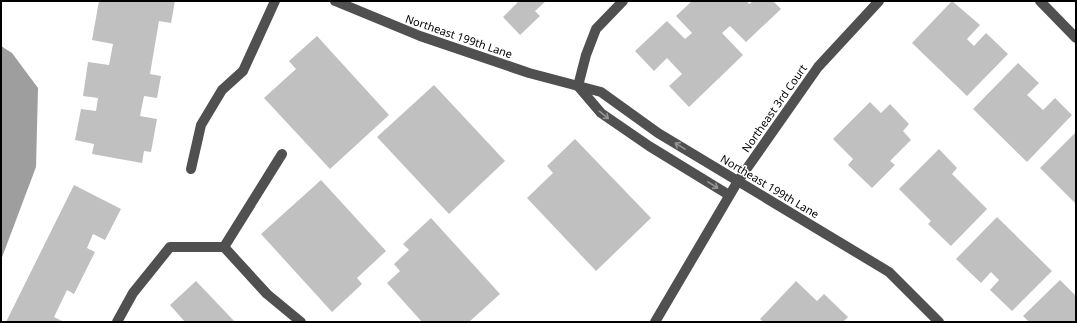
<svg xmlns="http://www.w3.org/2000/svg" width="1077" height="323" viewBox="0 0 1077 323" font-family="'Noto Sans',sans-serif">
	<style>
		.water { fill: #9e9e9e }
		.building { fill: #c0c0c0 }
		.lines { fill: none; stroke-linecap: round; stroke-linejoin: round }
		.minor { stroke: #505050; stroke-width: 10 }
		.oneway { stroke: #969696 }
		.labels { text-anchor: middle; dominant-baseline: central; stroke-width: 3; stroke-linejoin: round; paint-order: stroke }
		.street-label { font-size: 11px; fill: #000; stroke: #fff }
	</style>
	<rect width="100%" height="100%" fill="#fff"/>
	<!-- water -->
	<polygon class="water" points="1,46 12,53 38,88 36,167 1,260"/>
	<!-- building -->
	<g class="building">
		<polygon points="99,1 175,1 171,23 159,21 150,74 161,76 157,98 144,96 140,116 157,119 151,152 144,151 142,163 92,154 94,144 75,140 81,109 96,111 98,98 83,96 88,62 109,65 113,44 92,40"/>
		<polygon points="516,1 546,1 535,11 540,16 520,35 503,17 518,2"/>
		<polygon points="692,1 747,1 749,4 753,1 773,1 781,9 746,42 730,26 722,33 743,55 689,107 669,86 682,74 667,58 654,71 635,51 667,21 685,39 692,33 676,16"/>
		<polygon points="952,1 980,25 967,39 974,46 986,33 1008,54 967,96 912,43"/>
		<polygon points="317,36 389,115 330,169 264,98 296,69 289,61"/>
		<polygon points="1018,63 1039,83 1027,95 1043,110 1055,98 1072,115 1027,162 973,109"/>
		<polygon points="434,85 505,161 449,214 377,137"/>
		<polygon points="870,102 881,113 890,104 909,124 903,131 911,140 890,161 895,165 872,188 848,165 853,159 833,139"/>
		<polygon points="1076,132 1076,204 1040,168"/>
		<polygon points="575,139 651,218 596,271 527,198 553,173 547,166"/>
		<polygon points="939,149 957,168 952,174 987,209 951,246 928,224 931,221 899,189"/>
		<polygon points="321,180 386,251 357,278 362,284 332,312 261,234"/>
		<polygon points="74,185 121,209 105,240 93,234 87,248 95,252 74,294 67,290 54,317 62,321 61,322 6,322"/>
		<polygon points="997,217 1052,271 1012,311 990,290 999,280 991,272 981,283 956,259"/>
		<polygon points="431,218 500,294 469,322 422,322 387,283 400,271 394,264 409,250 403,244"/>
		<polygon points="1060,280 1076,296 1076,322 1029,322 1023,316"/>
		<polygon points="196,281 235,322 185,322 170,305"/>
		<polygon points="796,281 817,301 824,294 848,317 843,322 763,322 760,319"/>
	</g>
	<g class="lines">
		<!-- minor -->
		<g class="minor">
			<polyline points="335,1 420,36 529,73 601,92 658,133 889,272 939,322"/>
			<polyline points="1040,1 1076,38"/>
			<polyline points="578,86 601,113 649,146 729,195"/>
			<polyline points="578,86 586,55 596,29 623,1"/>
			<polyline points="191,169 201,125 222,90 243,71 275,1"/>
			<polyline points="224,247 282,154"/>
			<polyline points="224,247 267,294 301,322"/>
			<polyline points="117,322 133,293 170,247 224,247"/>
			<polyline points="655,322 738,181 818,67 879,1"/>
		</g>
	</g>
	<!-- one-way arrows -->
	<defs><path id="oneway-shaft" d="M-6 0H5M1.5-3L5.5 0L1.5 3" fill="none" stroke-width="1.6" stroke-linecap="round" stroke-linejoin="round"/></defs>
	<g class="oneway">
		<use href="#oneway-shaft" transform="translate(604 115) rotate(39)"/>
		<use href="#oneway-shaft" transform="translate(680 146) rotate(-149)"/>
		<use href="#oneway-shaft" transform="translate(713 185) rotate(32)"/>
	</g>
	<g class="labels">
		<!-- street labels -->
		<g class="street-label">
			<text transform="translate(459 36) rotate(19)">Northeast 199th Lane</text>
			<text transform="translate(774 108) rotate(-55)">Northeast 3rd Court</text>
			<text transform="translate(770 186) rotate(31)">Northeast 199th Lane</text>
		</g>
	</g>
	<!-- border -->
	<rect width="1077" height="323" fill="none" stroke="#000000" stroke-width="4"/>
</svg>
